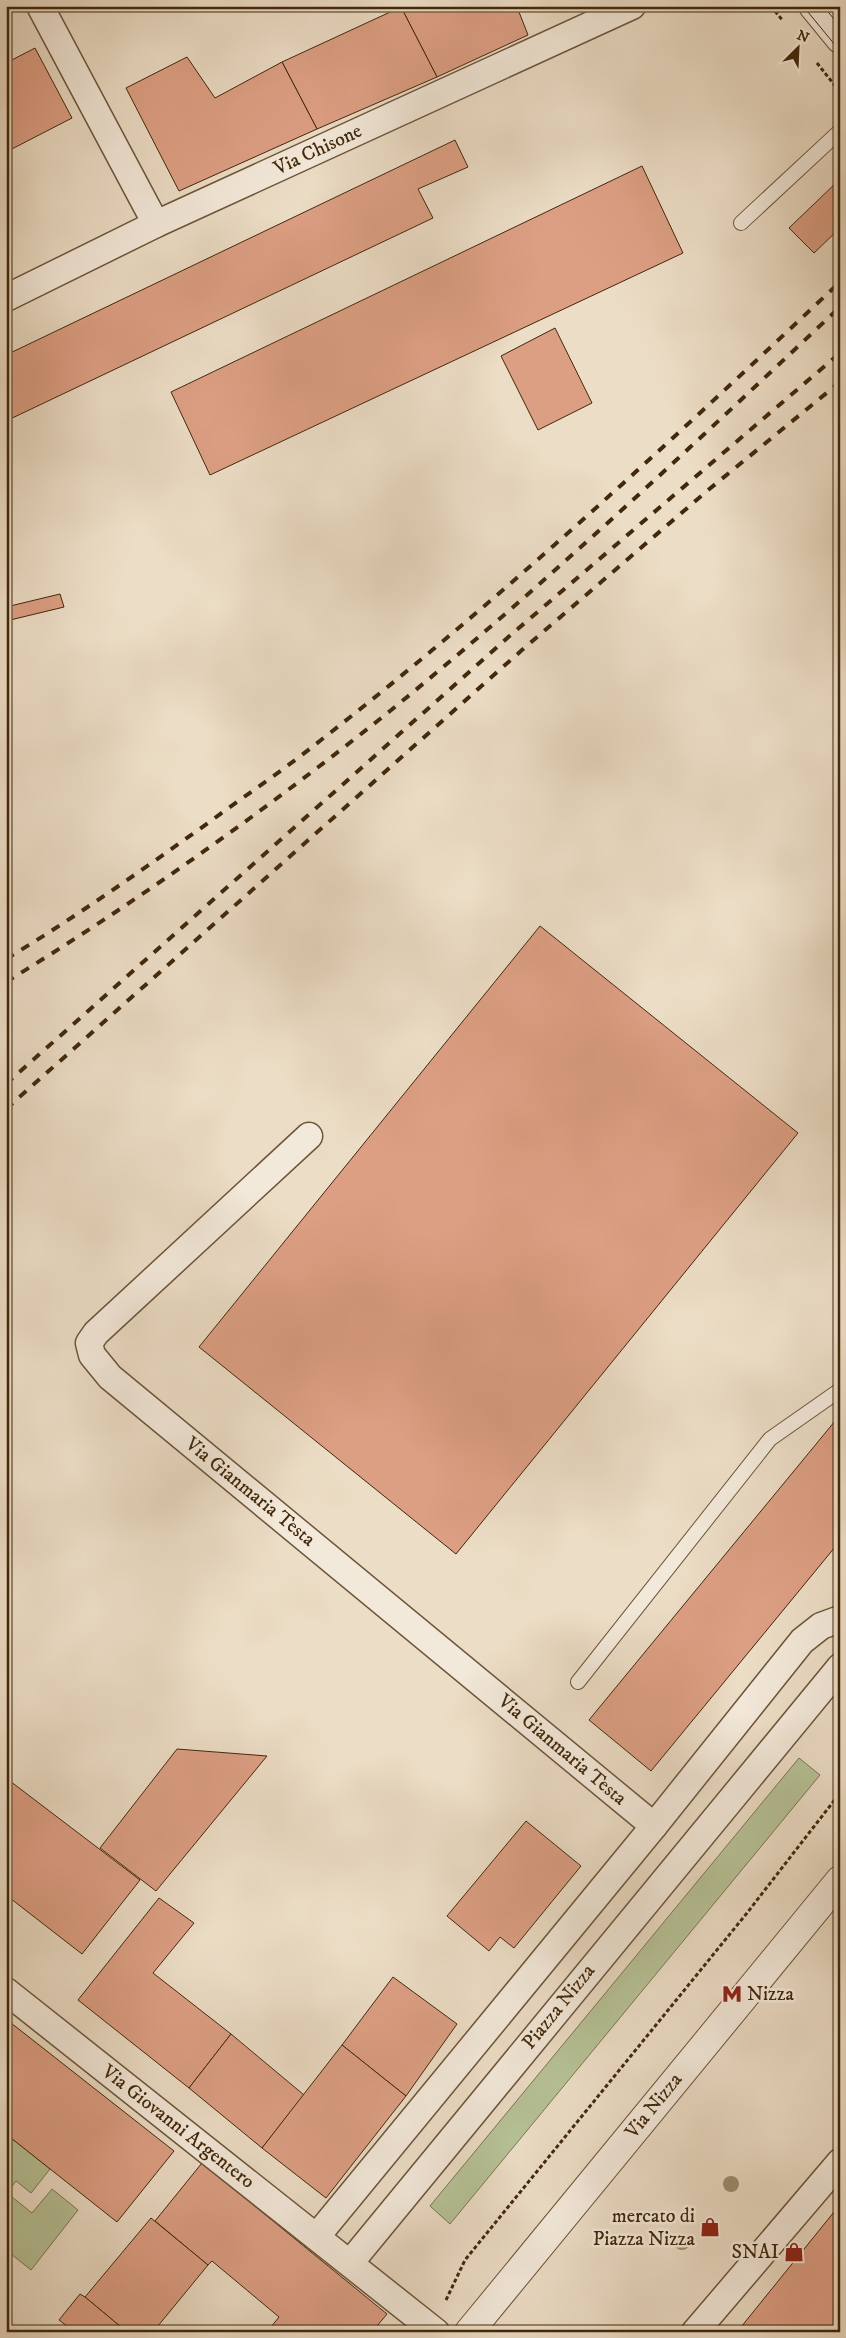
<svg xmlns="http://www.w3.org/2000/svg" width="846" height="2338" viewBox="0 0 846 2338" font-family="'IM FELL DW Pica',serif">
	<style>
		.green { fill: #b6c297; stroke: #7c7550 }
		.building { fill: #dd9f84; stroke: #41280a }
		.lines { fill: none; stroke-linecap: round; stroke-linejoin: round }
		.service-casing { stroke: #6c5539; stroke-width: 16 }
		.minor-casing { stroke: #6c5539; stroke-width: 29 }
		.tertiary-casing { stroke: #6c5539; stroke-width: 30 }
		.path { stroke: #41280a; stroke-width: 3; stroke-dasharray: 4 2.5; stroke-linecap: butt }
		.service { stroke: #f3e9da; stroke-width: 14 }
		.minor { stroke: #f3e9da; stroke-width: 26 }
		.tertiary { stroke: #f3e9da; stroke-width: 28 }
		.tram { stroke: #41280a; stroke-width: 1 }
		.rail { stroke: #41280a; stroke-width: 4; stroke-dasharray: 9 9; stroke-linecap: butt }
		.tree { fill: #9e8e72 }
		.labels { text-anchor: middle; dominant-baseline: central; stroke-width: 5; stroke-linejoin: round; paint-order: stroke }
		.street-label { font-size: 20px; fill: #41280a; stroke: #f3e9da }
		.poi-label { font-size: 20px; fill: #41280a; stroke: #f3e9da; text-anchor: end }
	</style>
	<rect width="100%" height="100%" fill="#ecddc6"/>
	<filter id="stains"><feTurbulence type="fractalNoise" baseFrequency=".004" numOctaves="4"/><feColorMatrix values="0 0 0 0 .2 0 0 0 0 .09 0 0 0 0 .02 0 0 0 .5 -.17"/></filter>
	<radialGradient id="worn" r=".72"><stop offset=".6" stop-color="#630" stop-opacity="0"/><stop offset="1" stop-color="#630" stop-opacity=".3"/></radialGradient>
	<!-- green -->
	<g class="green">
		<polygon points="799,1758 820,1775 450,2224 430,2206"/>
		<polygon points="6,2134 50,2169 31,2193 16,2181 7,2193 32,2213 52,2189 78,2210 31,2270 6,2250"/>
	</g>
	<!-- building -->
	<g class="building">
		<polygon points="513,6 519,12 528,35 437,77 401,7"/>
		<polygon points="401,7 437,77 317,129 282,62"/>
		<polygon points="35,48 72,118 6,152 6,63"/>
		<polygon points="187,57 215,98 282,62 317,129 179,191 126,88"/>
		<polygon points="455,140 468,167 418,189 433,218 6,421 6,355"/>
		<polygon points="642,166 683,253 210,475 171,392"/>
		<polygon points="838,181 840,183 840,228 814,253 789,228"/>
		<polygon points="555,328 592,403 538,430 501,356"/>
		<polygon points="60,594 64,607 6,621 6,607"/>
		<polygon points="540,926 798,1133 456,1554 199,1347"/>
		<polygon points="840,1415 840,1541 651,1771 589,1720"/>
		<polygon points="177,1749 267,1756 156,1891 100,1848"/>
		<polygon points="6,1778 140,1880 82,1954 6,1895"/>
		<polygon points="526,1821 581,1866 514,1948 500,1937 489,1951 447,1916"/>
		<polygon points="159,1898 194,1923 153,1973 231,2034 189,2088 78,2000"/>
		<polygon points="393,1977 457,2024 406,2096 342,2045"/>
		<polygon points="6,2019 174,2151 117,2222 6,2134"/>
		<polygon points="231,2034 304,2095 262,2148 189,2088"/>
		<polygon points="342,2045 406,2096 326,2198 262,2148"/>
		<polygon points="202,2163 387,2314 372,2332 267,2332 279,2317 212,2261 208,2265 155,2221"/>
		<polygon points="838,2207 840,2322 832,2332 737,2332"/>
		<polygon points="151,2218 208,2265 153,2332 127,2332 85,2297"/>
		<polygon points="80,2294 85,2297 127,2332 70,2332 72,2330 59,2320"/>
	</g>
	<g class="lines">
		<defs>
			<g id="service">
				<polyline points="741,223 840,131"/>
				<polyline points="578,1682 770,1439 840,1390"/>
			</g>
			<g id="minor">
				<polyline points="40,6 156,224"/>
				<polyline points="6,298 156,224 632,6"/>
				<polyline points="309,1136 96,1333 89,1343 92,1355 110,1377 654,1826"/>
				<polyline points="6,1991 436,2332"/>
				<polyline points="317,2236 654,1826 802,1641 821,1626 840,1619"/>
				<polyline points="350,2263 840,1667"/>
				<polyline points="695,2332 840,2162"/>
			</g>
			<g id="tertiary">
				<polyline points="813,6 840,39"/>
				<polyline points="469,2332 840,1880"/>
			</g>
		</defs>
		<!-- service casing -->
		<use href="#service" class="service-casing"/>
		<!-- minor casing -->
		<use href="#minor" class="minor-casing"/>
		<!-- tertiary casing -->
		<use href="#tertiary" class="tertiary-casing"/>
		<!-- path -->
		<g class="path">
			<polyline points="771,6 783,21"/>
			<polyline points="817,63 840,92"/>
			<polyline points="446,2300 465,2260 747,1913 840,1793"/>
		</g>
		<!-- service -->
		<use href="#service" class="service"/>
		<!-- minor -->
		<use href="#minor" class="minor"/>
		<!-- tertiary -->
		<use href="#tertiary" class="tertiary"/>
		<!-- tram -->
		<g class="tram">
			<polyline points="803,6 840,51"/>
			<polyline points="823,6 840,26"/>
		</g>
		<!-- rail -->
		<g class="rail">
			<path d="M6 959C76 917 142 870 208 823 246 795 285 769 321 740 503 598 672 440 840 282"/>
			<path d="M6 982C137 902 270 807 390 711 546 584 693 445 840 307"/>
			<polyline points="6,1084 513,633 840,353"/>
			<polyline points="6,1109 522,650 707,491 840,382"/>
		</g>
	</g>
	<!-- trees -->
	<g class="tree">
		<circle cx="731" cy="2184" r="8"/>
		<circle cx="682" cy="2242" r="8"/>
	</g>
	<!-- icons -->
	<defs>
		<symbol id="metro-bare" viewBox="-9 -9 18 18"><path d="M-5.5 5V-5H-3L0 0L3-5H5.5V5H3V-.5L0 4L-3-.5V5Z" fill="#8f2418" stroke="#f3e9da" stroke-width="2.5" paint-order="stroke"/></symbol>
		<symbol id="shop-bare" viewBox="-9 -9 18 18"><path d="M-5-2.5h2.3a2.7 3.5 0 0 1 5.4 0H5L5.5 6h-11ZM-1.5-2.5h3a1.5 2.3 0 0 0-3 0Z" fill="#8f2418" stroke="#f3e9da" stroke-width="2.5" paint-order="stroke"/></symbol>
	</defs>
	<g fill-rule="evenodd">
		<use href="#metro-bare" x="718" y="1980" width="28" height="28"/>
		<use href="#shop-bare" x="696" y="2213" width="28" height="28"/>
		<use href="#shop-bare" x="780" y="2238" width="28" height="28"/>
	</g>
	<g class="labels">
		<!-- street labels -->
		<g class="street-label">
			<text transform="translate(318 150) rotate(-25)">Via Chisone</text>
			<text transform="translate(250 1492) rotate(39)">Via Gianmaria Testa</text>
			<text transform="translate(562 1750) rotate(40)">Via Gianmaria Testa</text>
			<text transform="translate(559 2007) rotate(-51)">Piazza Nizza</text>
			<text transform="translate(654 2106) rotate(-51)">Via Nizza</text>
			<text transform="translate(178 2127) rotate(38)">Via Giovanni Argentero</text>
		</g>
		<!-- poi labels -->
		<g class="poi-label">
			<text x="747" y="1994" text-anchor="start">Nizza</text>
			<text x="695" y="2216">mercato di<tspan x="695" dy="23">Piazza Nizza</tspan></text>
			<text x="779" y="2252">SNAI</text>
		</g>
	</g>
	<!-- margin -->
	<rect width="846" height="2338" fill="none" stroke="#ecddc6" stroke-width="25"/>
	<rect x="8" y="8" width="831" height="2323" fill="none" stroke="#41280a" stroke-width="2.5"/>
	<rect x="12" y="12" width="821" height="2313" fill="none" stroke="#41280a"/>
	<!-- north arrow -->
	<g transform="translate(798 48) rotate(24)" stroke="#f3e9da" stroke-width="4" paint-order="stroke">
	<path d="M0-4L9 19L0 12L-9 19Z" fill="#41280a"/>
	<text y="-8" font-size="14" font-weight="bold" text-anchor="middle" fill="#41280a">N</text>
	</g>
	<rect width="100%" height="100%" filter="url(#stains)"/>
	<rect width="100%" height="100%" fill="url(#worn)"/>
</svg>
